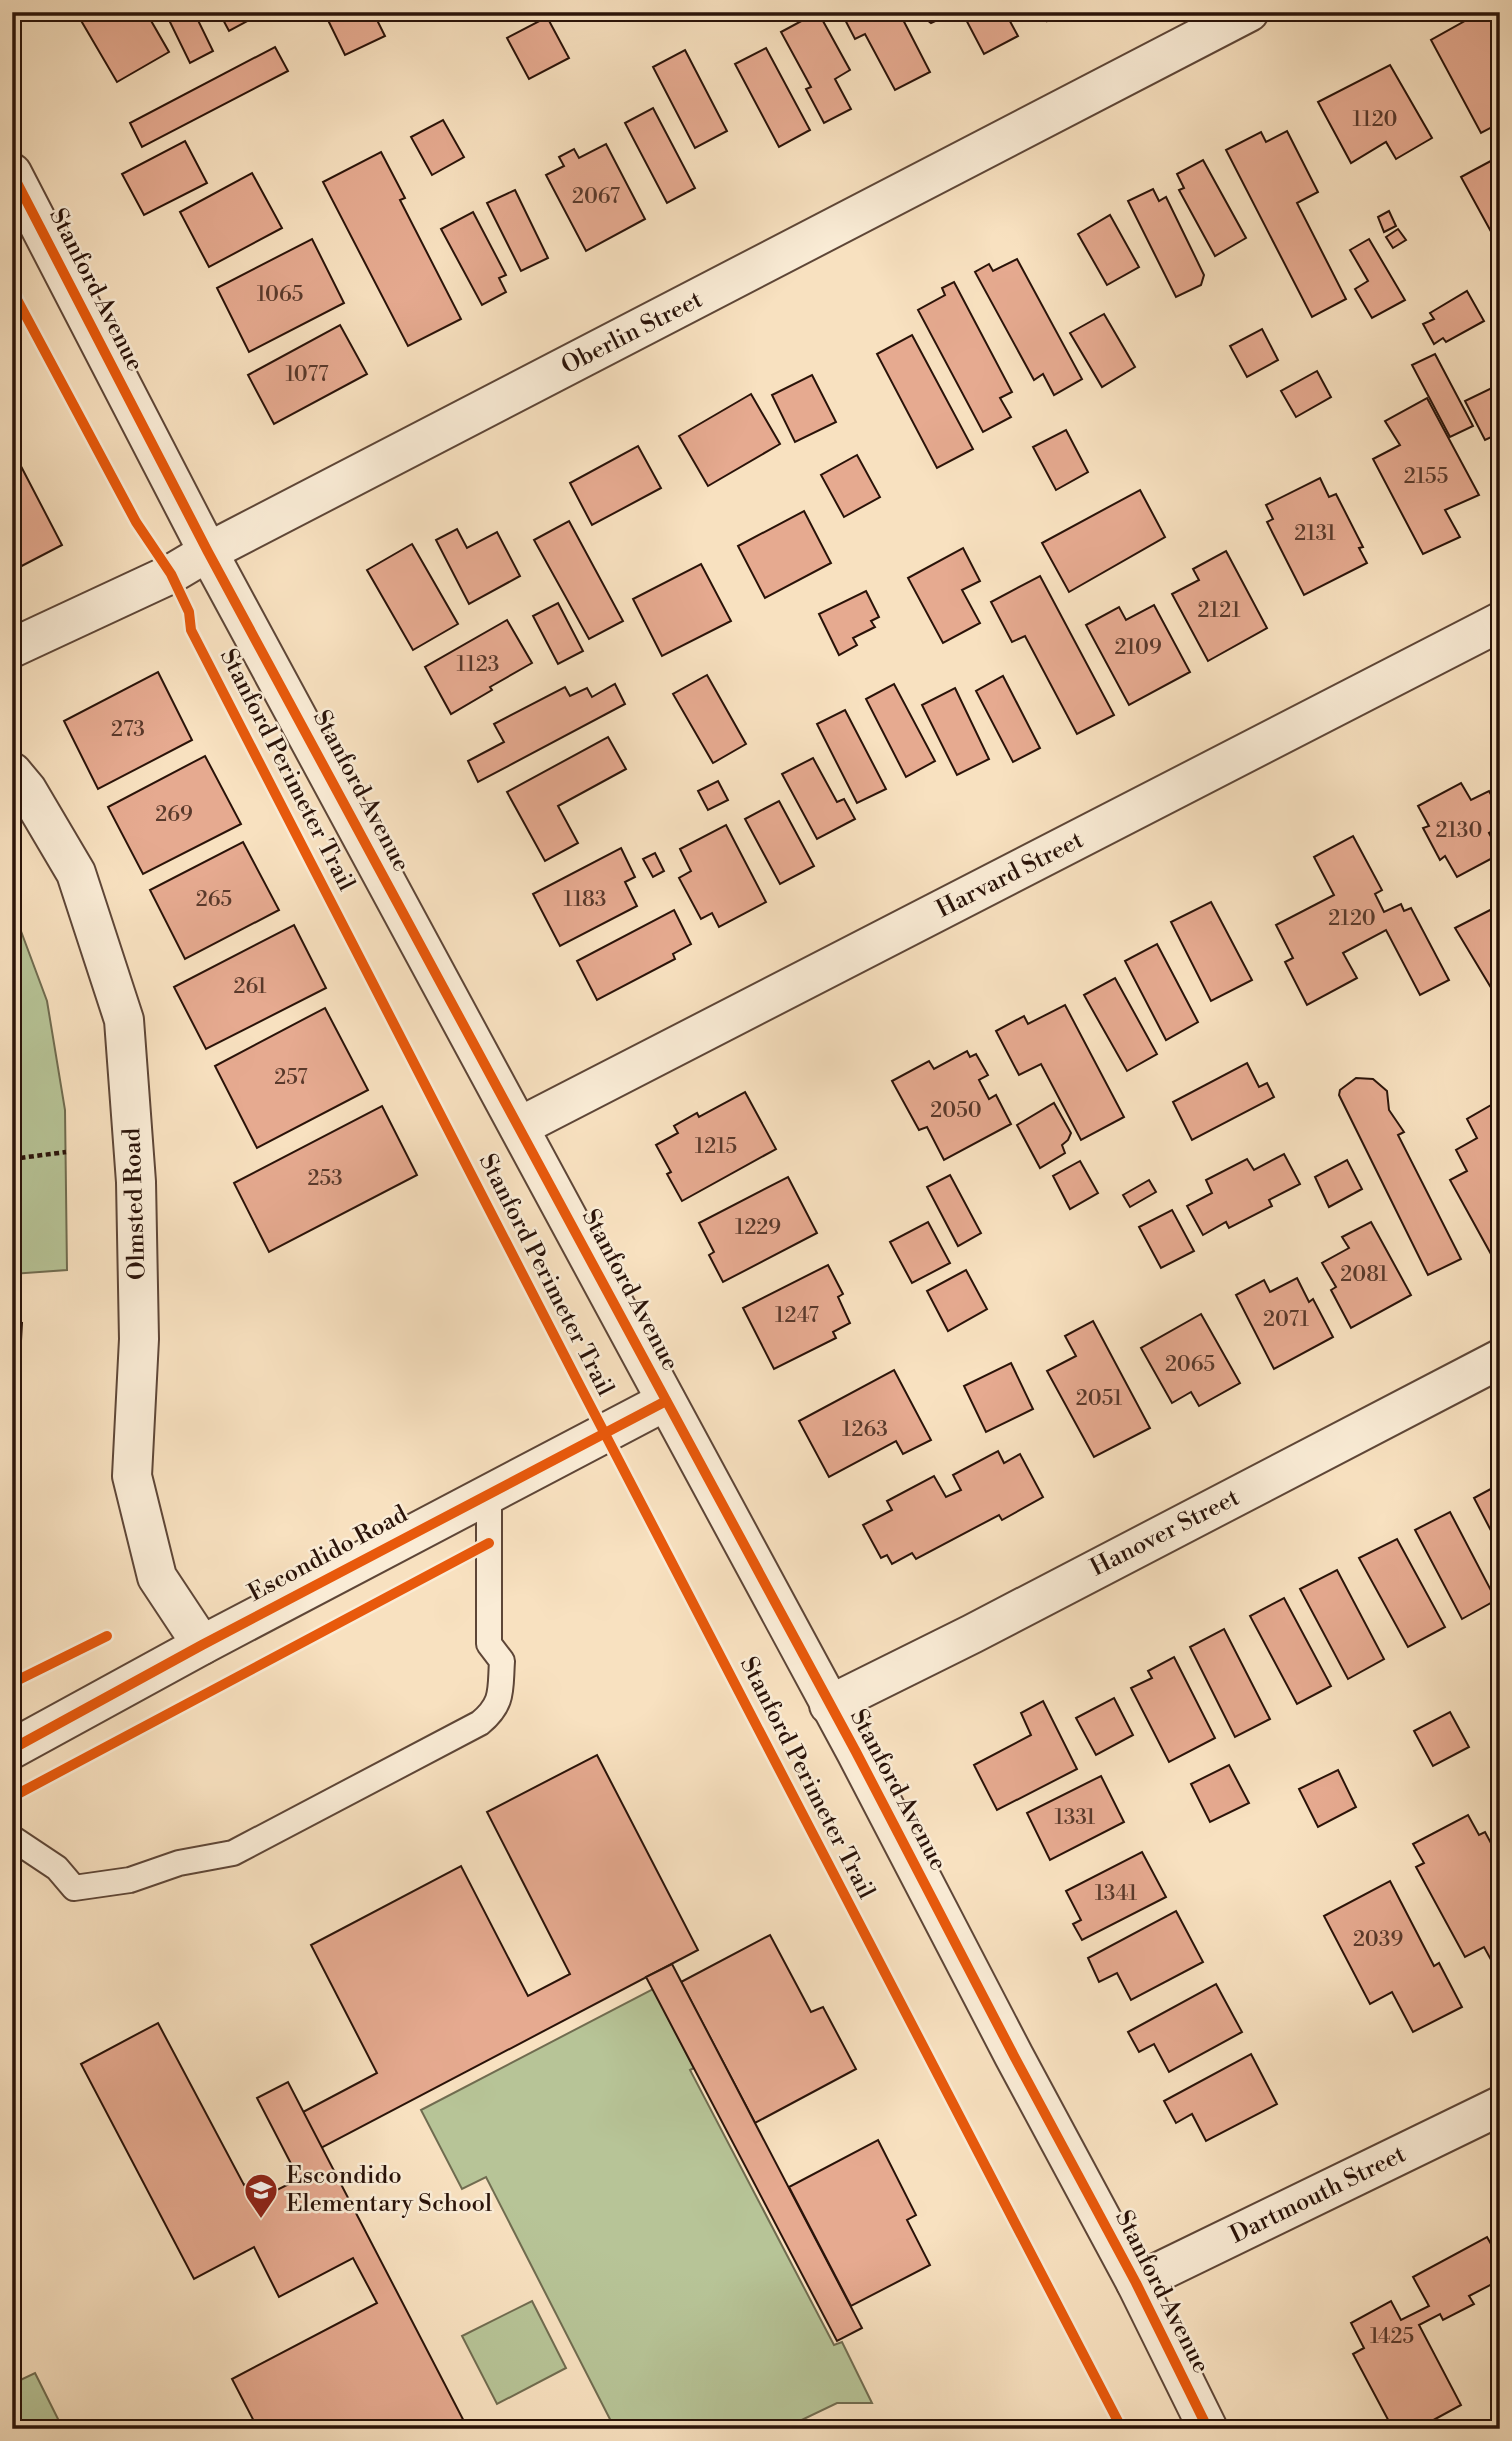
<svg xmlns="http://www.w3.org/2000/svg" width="1512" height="2441" viewBox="0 0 1512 2441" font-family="'Libre Bodoni',serif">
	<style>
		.green { fill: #b7c497; stroke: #706c50; stroke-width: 2 }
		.building { fill: #e6aa90; stroke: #2a1309; stroke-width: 2 }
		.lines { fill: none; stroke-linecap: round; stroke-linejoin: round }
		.service-casing { stroke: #5e4637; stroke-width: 28 }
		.minor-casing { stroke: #5e4637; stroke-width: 42 }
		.tertiary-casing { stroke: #5e4637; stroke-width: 42 }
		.path { stroke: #2a1309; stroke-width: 4.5; stroke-dasharray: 5 3.5; stroke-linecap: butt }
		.service { stroke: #faecd6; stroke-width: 24 }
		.minor { stroke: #faecd6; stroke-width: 38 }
		.tertiary { stroke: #faecd6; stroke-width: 38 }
		.cycleway-casing { stroke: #faecd6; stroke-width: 15 }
		.cycleway { stroke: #e8590c; stroke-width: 10 }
		.labels { text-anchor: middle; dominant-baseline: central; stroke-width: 5; stroke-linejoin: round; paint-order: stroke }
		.number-label { font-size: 21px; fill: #59392b }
		.street-label { font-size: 24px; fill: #2a1309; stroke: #faecd6 }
		.poi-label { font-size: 24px; fill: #2a1309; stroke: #faecd6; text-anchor: start }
	</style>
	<rect width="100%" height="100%" fill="#f8e1c0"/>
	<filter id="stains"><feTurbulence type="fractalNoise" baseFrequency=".00286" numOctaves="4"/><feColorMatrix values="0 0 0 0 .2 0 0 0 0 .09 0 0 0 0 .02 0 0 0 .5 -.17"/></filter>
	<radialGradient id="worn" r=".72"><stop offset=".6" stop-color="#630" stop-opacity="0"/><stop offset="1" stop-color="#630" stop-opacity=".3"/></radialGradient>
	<!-- green -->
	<g class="green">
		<polygon points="12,907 47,1001 65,1110 67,1270 12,1274"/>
		<polygon points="653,1989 694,2068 690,2070 834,2345 842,2342 872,2403 837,2403 783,2429 615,2429 486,2177 462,2189 421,2110"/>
		<polygon points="532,2301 566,2368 497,2404 462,2336"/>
		<polygon points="35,2373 63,2429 12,2429 12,2384"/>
	</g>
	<!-- building -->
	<g class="building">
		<polygon points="76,12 146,12 169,52 117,82"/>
		<polygon points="179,12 194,12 213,51 190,63 168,18"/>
		<polygon points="219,12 264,12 229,31"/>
		<polygon points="328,12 373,12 385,36 345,55 325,14"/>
		<polygon points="818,12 850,70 835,79 851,109 824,123 806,89 811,87 781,32"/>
		<polygon points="841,12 879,12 881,17 899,12 930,72 895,90 865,34 855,39"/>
		<polygon points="917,12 946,12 948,15 931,23"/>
		<polygon points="962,12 1005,12 1018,36 984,54"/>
		<polygon points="1042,12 1062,12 1047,21"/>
		<polygon points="1481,12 1500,12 1500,123 1481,133 1431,40"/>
		<polygon points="547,17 569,58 529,79 507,38"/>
		<polygon points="275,47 288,71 142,147 130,123"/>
		<polygon points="766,48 810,130 779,147 735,64"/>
		<polygon points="685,50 727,131 695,148 653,67"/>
		<polygon points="1390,65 1432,138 1396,159 1386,142 1351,163 1318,102"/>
		<polygon points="653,108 695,188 667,203 625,123"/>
		<polygon points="443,120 464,157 432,175 411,137"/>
		<polygon points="1287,131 1318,192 1297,203 1346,299 1312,317 1226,150 1261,132 1266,142"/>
		<polygon points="185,141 207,183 144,215 122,174"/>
		<polygon points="606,144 645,219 586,251 546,175 564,166 559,157 574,149 579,158"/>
		<polygon points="381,152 405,198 400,200 461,319 408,346 323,182"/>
		<polygon points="1500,156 1500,248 1461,177"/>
		<polygon points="1203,160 1246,238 1215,256 1179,190 1184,188 1177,174"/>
		<polygon points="252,173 282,228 209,267 180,212"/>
		<polygon points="1153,189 1159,201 1166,197 1204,275 1201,285 1176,297 1128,201"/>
		<polygon points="515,190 548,258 521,271 487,203"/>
		<polygon points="1389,211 1396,226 1384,232 1378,217"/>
		<polygon points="473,212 506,275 499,278 506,292 482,305 441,229"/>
		<polygon points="1110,215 1139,267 1107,285 1078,234"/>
		<polygon points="1398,229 1406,240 1393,248 1386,237"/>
		<polygon points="312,239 344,303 249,352 217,288"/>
		<polygon points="1369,239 1405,300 1372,318 1355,289 1368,281 1350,250"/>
		<polygon points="1017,259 1082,379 1054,395 1043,374 1034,380 975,272 989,264 993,271"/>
		<polygon points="954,282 1012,392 1000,398 1011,417 983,432 918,310 945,295 942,288"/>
		<polygon points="1467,291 1484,321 1446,342 1443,338 1434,344 1423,324 1434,319 1430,313"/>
		<polygon points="1104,314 1135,367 1102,387 1070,333"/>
		<polygon points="340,325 367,374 274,424 248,375"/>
		<polygon points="1262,329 1278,360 1247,377 1230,346"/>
		<polygon points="912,335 973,449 937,468 877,354"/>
		<polygon points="1435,354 1473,426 1450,437 1412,365"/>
		<polygon points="1317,371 1331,397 1296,417 1281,391"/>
		<polygon points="812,375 836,422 795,442 772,395"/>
		<polygon points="1500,384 1500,433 1485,440 1465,401"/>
		<polygon points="751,394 780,444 708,486 679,436"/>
		<polygon points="1427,398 1479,495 1445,510 1460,537 1423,554 1373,459 1400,445 1385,421"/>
		<polygon points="1066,430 1088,472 1056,490 1033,447"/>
		<polygon points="638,446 661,488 592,525 570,483"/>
		<polygon points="12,449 62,545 12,571"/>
		<polygon points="857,455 880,497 844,517 821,475"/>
		<polygon points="1320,478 1329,497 1336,494 1363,547 1359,548 1367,563 1304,595 1267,522 1273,519 1266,505"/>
		<polygon points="1140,490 1165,537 1069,592 1042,543"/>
		<polygon points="804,511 831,563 765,598 738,546"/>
		<polygon points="569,521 623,621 589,639 534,540"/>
		<polygon points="457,529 467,548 497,532 520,576 469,604 436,540"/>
		<polygon points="412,544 458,624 413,650 367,570"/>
		<polygon points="963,548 980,581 962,590 980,623 943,643 908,578"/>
		<polygon points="1226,551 1267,628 1208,661 1172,594 1199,580 1193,569"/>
		<polygon points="701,564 731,621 662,656 633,599"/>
		<polygon points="1040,576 1114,715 1077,734 1025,636 1012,642 991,602"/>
		<polygon points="866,591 879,617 871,621 875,627 853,638 857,645 839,655 819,614"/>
		<polygon points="558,603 583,651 558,664 533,616"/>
		<polygon points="1154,605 1190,672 1129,705 1086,625 1119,607 1126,620"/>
		<polygon points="507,620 532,663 490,687 492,690 451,714 425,667"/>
		<polygon points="158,672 192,740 98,789 64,721"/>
		<polygon points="707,675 746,744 713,763 673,694"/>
		<polygon points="1003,676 1040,748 1013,762 976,691"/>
		<polygon points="615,684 625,704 478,782 468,761 504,742 494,724 565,687 570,696 587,688 592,697"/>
		<polygon points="894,684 935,761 906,777 866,699"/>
		<polygon points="955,688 989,759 957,775 922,705"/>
		<polygon points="845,710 886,789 857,803 817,724"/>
		<polygon points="608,737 626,769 558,806 578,843 545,861 507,792"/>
		<polygon points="205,756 241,824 143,874 108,807"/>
		<polygon points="813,758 837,802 844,799 855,819 817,839 782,774"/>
		<polygon points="718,781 728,800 708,810 698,791"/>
		<polygon points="1461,783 1471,800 1489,791 1500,811 1500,827 1489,833 1500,854 1457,877 1445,856 1440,860 1423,828 1429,826 1418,806"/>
		<polygon points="779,801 814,866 780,884 745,819"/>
		<polygon points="726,825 766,902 719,927 712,913 701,919 679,878 691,871 680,849"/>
		<polygon points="1353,836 1382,890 1375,894 1384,912 1401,904 1404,911 1411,908 1449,980 1420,995 1386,930 1343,953 1357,978 1307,1005 1285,962 1293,958 1276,925 1334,895 1314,857"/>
		<polygon points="243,842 279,910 185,959 150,890"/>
		<polygon points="621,848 635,877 625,882 637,906 560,946 533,894"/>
		<polygon points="655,853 664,871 653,877 643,859"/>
		<polygon points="1211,902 1252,980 1211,1001 1171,922"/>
		<polygon points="1500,905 1500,988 1493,991 1455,928"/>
		<polygon points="674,910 691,944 673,954 675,959 597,1000 577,961"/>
		<polygon points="294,925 326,988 206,1049 174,987"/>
		<polygon points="1157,944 1198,1022 1166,1040 1125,961"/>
		<polygon points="1115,978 1157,1054 1127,1071 1084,995"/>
		<polygon points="1065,1005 1124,1117 1081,1140 1041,1064 1019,1075 996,1031 1024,1016 1028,1024"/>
		<polygon points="325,1008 368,1090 257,1148 215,1066"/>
		<polygon points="967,1051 970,1057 976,1054 988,1075 979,1080 989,1099 996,1095 1011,1124 944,1160 927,1127 919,1130 892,1081 929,1061 934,1069"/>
		<polygon points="1247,1063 1259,1087 1267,1083 1274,1097 1192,1140 1173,1102"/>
		<polygon points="1356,1078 1373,1079 1387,1091 1389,1110 1404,1132 1398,1135 1461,1259 1428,1275 1339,1095 1340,1090"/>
		<polygon points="745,1092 776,1149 682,1201 667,1174 671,1172 656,1145 678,1133 674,1126 697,1113 699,1117"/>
		<polygon points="1500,1100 1500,1263 1497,1265 1450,1180 1467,1171 1456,1150 1477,1138 1467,1119"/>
		<polygon points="1054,1103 1071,1133 1068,1140 1062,1145 1065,1153 1040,1168 1017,1125"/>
		<polygon points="382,1106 417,1175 269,1252 234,1183"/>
		<polygon points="1284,1154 1300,1184 1269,1200 1272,1206 1229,1228 1226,1222 1203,1235 1187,1206 1212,1193 1206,1180 1247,1159 1254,1170"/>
		<polygon points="1347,1160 1362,1189 1329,1207 1315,1177"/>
		<polygon points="1080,1161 1098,1193 1070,1209 1053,1176"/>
		<polygon points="950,1175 981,1233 958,1246 927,1187"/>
		<polygon points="788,1177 817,1233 723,1282 709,1255 714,1252 699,1223"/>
		<polygon points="1149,1180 1156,1192 1130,1207 1123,1195"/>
		<polygon points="1172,1210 1194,1251 1161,1268 1139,1227"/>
		<polygon points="928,1222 950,1263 912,1283 890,1242"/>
		<polygon points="1371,1222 1411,1295 1351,1328 1331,1290 1336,1287 1322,1263 1349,1248 1342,1237"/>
		<polygon points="828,1265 843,1294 838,1297 850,1323 833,1332 836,1338 774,1369 743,1308"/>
		<polygon points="966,1270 987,1309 948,1331 927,1291"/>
		<polygon points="1297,1278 1309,1302 1313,1299 1333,1337 1274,1369 1236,1295 1264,1280 1270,1292"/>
		<polygon points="1201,1314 1240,1383 1199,1406 1191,1392 1172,1403 1141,1348"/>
		<polygon points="1093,1321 1150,1428 1094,1457 1047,1371 1076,1356 1065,1336"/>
		<polygon points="12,1322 22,1323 17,1412 12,1412"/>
		<polygon points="1011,1363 1033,1409 986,1432 964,1386"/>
		<polygon points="894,1370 931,1440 903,1454 896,1441 829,1477 799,1421"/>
		<polygon points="998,1451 1004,1463 1020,1454 1043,1497 1002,1520 999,1515 916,1559 912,1553 892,1564 887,1555 881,1558 863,1525 892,1510 887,1501 934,1476 946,1497 961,1490 953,1475"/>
		<polygon points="1500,1484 1500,1548 1474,1498"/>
		<polygon points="1450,1512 1496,1600 1462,1619 1415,1530"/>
		<polygon points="1397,1539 1445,1627 1408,1647 1359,1558"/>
		<polygon points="1337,1570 1384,1659 1348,1679 1300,1589"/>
		<polygon points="1284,1598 1331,1686 1297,1704 1250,1616"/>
		<polygon points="1224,1629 1270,1719 1235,1737 1190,1647"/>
		<polygon points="1174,1657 1215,1738 1169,1762 1131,1688 1152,1678 1148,1671"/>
		<polygon points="1114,1698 1133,1735 1096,1755 1076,1718"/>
		<polygon points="1043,1701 1077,1769 997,1810 974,1765 1031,1735 1021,1713"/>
		<polygon points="1450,1712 1469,1747 1433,1766 1414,1731"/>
		<polygon points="597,1755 698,1950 321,2148 303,2112 377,2073 311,1945 461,1866 528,1996 570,1974 487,1812"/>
		<polygon points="1229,1765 1249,1803 1210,1822 1191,1784"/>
		<polygon points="1338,1770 1356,1807 1318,1827 1299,1789"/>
		<polygon points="1101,1776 1124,1822 1050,1860 1027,1813"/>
		<polygon points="1468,1815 1479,1835 1485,1832 1500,1860 1500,1976 1484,1947 1465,1957 1416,1867 1424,1863 1413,1844"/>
		<polygon points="1142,1852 1166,1897 1082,1940 1073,1924 1081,1920 1066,1891"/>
		<polygon points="1390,1881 1434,1966 1439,1963 1462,2007 1413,2032 1392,1992 1370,2004 1324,1916"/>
		<polygon points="1176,1911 1203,1962 1131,2000 1117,1973 1099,1982 1088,1958"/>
		<polygon points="770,1935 811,2012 823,2007 856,2069 755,2123 681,1982"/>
		<polygon points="672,1964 862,2328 837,2341 646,1977"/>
		<polygon points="1216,1984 1242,2032 1169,2072 1154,2044 1139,2052 1128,2032"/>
		<polygon points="158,2023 244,2185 262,2176 271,2193 299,2179 257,2098 288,2082 468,2429 258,2429 232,2379 377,2303 353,2258 279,2297 254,2247 194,2279 81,2064"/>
		<polygon points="1251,2054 1277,2104 1206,2141 1192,2114 1176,2123 1164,2101"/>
		<polygon points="878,2140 916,2215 907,2220 930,2265 851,2306 789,2187"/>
		<polygon points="1487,2237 1500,2260 1500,2280 1469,2296 1474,2304 1443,2320 1440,2314 1419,2325 1461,2405 1417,2429 1393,2429 1353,2354 1364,2348 1351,2323 1391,2301 1401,2320 1429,2306 1413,2277"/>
	</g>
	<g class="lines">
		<defs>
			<path id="service" d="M12 1838 57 1868 74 1888 130 1880 179 1863 233 1853 480 1723C504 1703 500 1690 502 1661L489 1644V1493"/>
			<g id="minor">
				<polyline points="12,648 171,574 208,552 1249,12"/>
				<polyline points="12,772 27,790 76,873 124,1020 136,1182 139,1339 132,1476 157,1577 202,1645"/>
				<polyline points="519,1127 1500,622"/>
				<polyline points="829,1705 972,1634 1500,1359"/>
				<polyline points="12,1749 202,1645 666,1401"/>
				<polyline points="1136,2283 1500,2106"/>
			</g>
			<polyline id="tertiary" points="12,173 208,552 856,1752 1014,2056 1136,2283 1208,2429"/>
		</defs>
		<!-- service casing -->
		<use href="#service" class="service-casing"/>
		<!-- minor casing -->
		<use href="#minor" class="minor-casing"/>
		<!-- tertiary casing -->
		<use href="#tertiary" class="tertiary-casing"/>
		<!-- path -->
		<polyline class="path" points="12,1159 66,1152"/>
		<!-- service -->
		<use href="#service" class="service"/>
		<!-- minor -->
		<use href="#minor" class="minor"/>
		<!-- tertiary -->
		<use href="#tertiary" class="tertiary"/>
		<defs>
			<g id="cycleway">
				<polyline points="12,173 208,552 856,1752 1014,2056 1136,2283 1208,2429"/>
				<polyline points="12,290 136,522 171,574 189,612 191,630 578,1382 1122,2429"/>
				<polyline points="12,1683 107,1636"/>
				<polyline points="12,1749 202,1645 666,1401"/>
				<polyline points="12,1797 489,1543"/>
			</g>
		</defs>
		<!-- cycleway casing -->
		<use href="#cycleway" class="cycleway-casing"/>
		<!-- cycleway -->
		<use href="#cycleway" class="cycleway"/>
	</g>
	<!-- icons -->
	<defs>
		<symbol id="school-pin" viewBox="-11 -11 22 30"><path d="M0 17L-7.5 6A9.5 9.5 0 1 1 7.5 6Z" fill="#8f2418" stroke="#faecd6"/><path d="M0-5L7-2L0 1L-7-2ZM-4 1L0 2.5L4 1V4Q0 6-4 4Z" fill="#fff"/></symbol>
	</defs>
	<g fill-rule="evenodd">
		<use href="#school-pin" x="242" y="2171" width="38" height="52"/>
	</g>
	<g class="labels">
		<!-- number labels -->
		<g class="number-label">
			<text x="1375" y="120">1120</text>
			<text x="596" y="197">2067</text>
			<text x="280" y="295">1065</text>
			<text x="307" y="375">1077</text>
			<text x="1426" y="477">2155</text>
			<text x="1315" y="534">2131</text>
			<text x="1219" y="611">2121</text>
			<text x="1138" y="648">2109</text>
			<text x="478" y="665">1123</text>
			<text x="128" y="730">273</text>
			<text x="174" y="815">269</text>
			<text x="1459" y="831">2130</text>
			<text x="214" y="900">265</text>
			<text x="585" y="900">1183</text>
			<text x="1352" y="919">2120</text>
			<text x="250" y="987">261</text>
			<text x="291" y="1078">257</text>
			<text x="956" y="1111">2050</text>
			<text x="716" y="1147">1215</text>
			<text x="325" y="1179">253</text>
			<text x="758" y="1228">1229</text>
			<text x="1364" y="1275">2081</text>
			<text x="797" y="1316">1247</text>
			<text x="1286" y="1320">2071</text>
			<text x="1190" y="1365">2065</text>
			<text x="1099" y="1399">2051</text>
			<text x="865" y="1430">1263</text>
			<text x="1075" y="1818">1331</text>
			<text x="1116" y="1894">1341</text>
			<text x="1378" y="1940">2039</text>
			<text x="1392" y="2337">1425</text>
		</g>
		<!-- street labels -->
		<g class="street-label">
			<text transform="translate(96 290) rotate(63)">Stanford Avenue</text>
			<text transform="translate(632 333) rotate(-27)">Oberlin Street</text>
			<text transform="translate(287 770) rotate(63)">Stanford Perimeter Trail</text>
			<text transform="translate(361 791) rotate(62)">Stanford Avenue</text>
			<text transform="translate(1010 875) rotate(-27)">Harvard Street</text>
			<text transform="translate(135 1204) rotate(-92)">Olmsted Road</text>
			<text transform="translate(546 1275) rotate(63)">Stanford Perimeter Trail</text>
			<text transform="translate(630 1290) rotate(62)">Stanford Avenue</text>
			<text transform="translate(1165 1533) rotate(-27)">Hanover Street</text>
			<text transform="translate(328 1554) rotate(-28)">Escondido Road</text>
			<text transform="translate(807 1778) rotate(63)">Stanford Perimeter Trail</text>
			<text transform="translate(898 1790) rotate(62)">Stanford Avenue</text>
			<text transform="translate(1318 2195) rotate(-26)">Dartmouth Street</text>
			<text transform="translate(1162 2292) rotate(63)">Stanford Avenue</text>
		</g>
		<!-- poi labels -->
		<g class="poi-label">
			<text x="286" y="2176">Escondido<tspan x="286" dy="28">Elementary School</tspan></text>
		</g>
	</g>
	<!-- margin -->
	<rect width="1512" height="2441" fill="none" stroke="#f8e1c0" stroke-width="42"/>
	<rect x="14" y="14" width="1484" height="2413" fill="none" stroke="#2a1309" stroke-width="3.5"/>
	<rect x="21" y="21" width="1470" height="2399" fill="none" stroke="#2a1309" stroke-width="2"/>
	<rect width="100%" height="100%" filter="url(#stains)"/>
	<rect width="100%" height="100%" fill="url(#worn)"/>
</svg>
